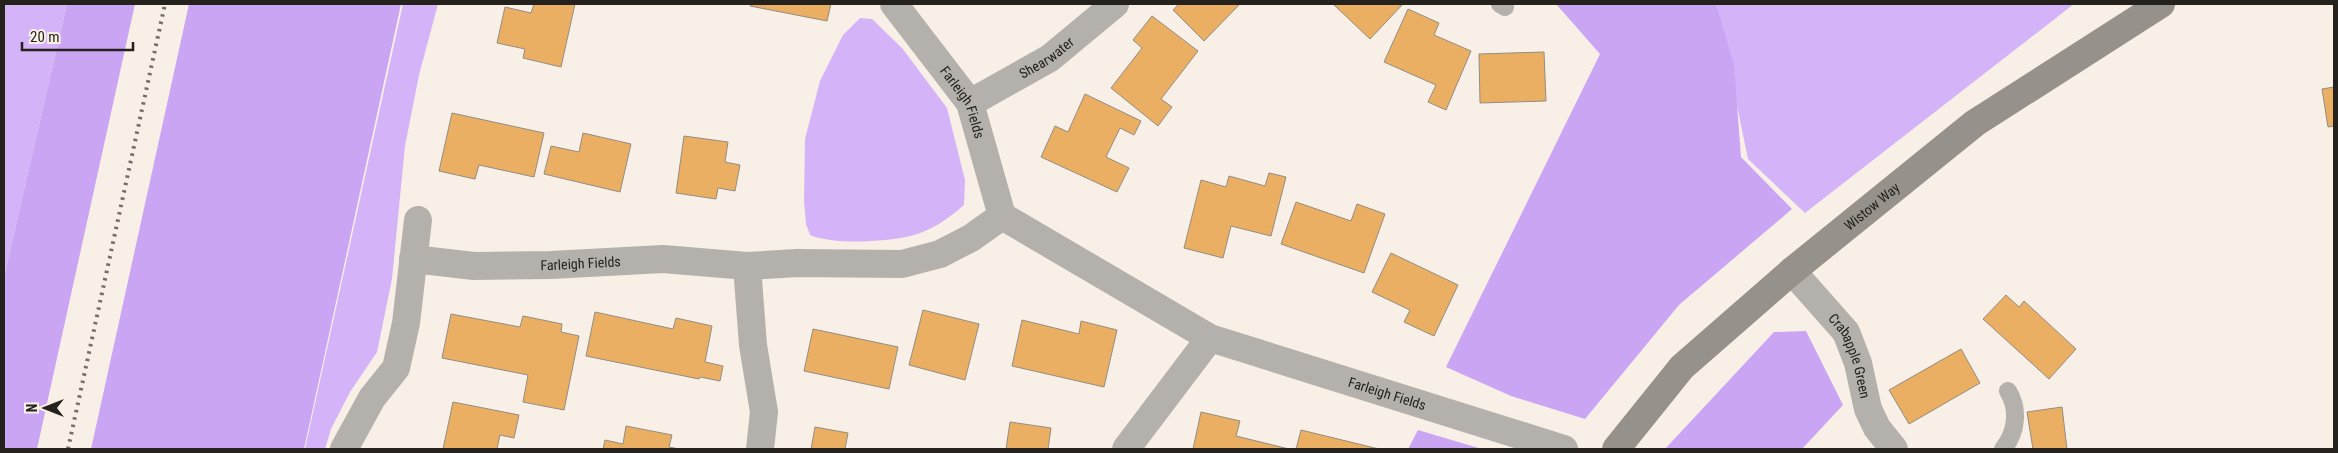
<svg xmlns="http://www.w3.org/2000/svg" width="2338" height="453" viewBox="0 0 2338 453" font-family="'Roboto Condensed',sans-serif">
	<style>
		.green { fill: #d4b3f9 }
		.forest { fill: #caa5f4 }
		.building { fill: #ebaf64; stroke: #938c83 }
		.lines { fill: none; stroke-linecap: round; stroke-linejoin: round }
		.lane { stroke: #b4b1ac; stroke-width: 18 }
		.street { stroke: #b4b1ac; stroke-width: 28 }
		.secondary { stroke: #96918b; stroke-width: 28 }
		.rail { stroke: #736e68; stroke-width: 4; stroke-dasharray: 2.5 5; stroke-linecap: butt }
		.labels { text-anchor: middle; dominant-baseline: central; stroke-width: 4; stroke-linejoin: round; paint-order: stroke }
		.street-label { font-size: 14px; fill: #25221e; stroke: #f8f0e6 }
	</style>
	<rect width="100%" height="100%" fill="#f8f0e6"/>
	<!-- green -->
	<g class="green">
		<polygon points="4,4 67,4 4,277"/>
		<polygon points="403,4 438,4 419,75 405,146 392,279 377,352 350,392 331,429 325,449 305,449"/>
		<polygon points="1716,4 2074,4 1805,213 1748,159"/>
		<path d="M860 18 872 19 902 48 947 108 965 180 964 205C949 218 930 232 910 236 885 242 833 245 810 235L806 224 804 201 805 139 820 81 843 35Z"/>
	</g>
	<!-- forest -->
	<g class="forest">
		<polygon points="67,4 135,4 37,449 4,449 4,277"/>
		<polygon points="189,4 401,4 304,449 91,449"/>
		<polygon points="1556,4 1716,4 1734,65 1741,157 1792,209 1679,305 1585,419 1511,396 1446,367 1600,54"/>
		<polygon points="1806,331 1843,405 1802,449 1665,449 1774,332"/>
		<polygon points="1418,430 1482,449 1408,449"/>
	</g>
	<!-- building -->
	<g class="building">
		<polygon points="534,4 575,4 561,67 523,58 525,49 497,43 505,7 531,13"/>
		<polygon points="751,4 831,4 827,21 750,6"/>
		<polygon points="1179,4 1240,4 1204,41 1173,10"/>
		<polygon points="1333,4 1403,4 1370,39"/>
		<polygon points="1408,9 1439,23 1434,35 1471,51 1446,110 1428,102 1436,85 1384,62"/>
		<polygon points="1152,16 1198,51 1161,99 1172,107 1158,126 1111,88 1142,48 1133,40"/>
		<polygon points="1544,52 1546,101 1480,103 1479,54"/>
		<polygon points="2334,87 2334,126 2328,127 2322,89"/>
		<polygon points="1085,94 1141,121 1134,135 1120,128 1106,157 1129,168 1117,192 1041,157 1055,126 1068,132"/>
		<polygon points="452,113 544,133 534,177 479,165 475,179 439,171"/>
		<polygon points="583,133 631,144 620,192 544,174 551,146 579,152"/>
		<polygon points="684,136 728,142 725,162 740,165 735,191 718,188 716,199 676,193"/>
		<polygon points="1269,173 1286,177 1271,236 1231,226 1223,258 1184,248 1201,180 1226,187 1229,176 1265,186"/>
		<polygon points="1296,202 1351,221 1357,204 1385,214 1364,273 1281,244"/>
		<polygon points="1391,253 1458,285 1434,336 1404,322 1410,310 1372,292"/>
		<polygon points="2006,295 2019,307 2024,301 2076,349 2049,379 1983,319"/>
		<polygon points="923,310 979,324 965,380 909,365"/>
		<polygon points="595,312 673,329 676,318 712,326 705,362 723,366 720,381 700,377 699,379 586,356"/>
		<polygon points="451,314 520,327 523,316 562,324 561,332 579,336 564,410 523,402 528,375 442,358"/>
		<polygon points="1022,320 1079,334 1081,321 1117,330 1104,387 1012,366"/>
		<polygon points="813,329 898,347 889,389 804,371"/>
		<polygon points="1961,349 1980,383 1909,424 1889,390"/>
		<polygon points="453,402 519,415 514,438 500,435 497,449 443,449"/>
		<polygon points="2062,407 2067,449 2033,449 2027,412"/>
		<polygon points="1201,412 1240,421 1236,436 1289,449 1193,449"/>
		<polygon points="1010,422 1051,428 1048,449 1006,449"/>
		<polygon points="626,426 672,435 669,447 679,449 603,449 605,440 623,444"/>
		<polygon points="815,427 848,433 845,449 811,449"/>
		<polygon points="1301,430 1379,449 1296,449"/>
	</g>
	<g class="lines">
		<!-- lane -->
		<g class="lane">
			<polyline points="1500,4 1505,7"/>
			<path d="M2003 449C2017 432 2019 409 2008 391"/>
		</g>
		<!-- street -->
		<g class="street">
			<path id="s1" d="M894 4 970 103 1002 216 1210 338 1564 449"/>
			<path id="s2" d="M970 103 1050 58 1115 4"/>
			<path id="s3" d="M413 259 474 266 551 265 663 259 747 266 797 263 902 264 940 254 971 238 1002 216"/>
			<polyline points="747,266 753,345 764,412 760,449"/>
			<path id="s4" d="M1792 271 1846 332 1858 363 1868 409 1877 428 1894 449"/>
			<polyline points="344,449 372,398 396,368 406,323 418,220"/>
			<polyline points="1126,449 1210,338"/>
		</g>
		<!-- secondary -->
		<path class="secondary" id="s5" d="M1616 449 1682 367 1792 271 1975 123 2161 4"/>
		<!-- rail -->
		<polyline class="rail" points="68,449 165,4"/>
	</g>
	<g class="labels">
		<!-- street labels -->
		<g class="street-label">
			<text stroke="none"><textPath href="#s2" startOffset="89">Shearwater</textPath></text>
			<text stroke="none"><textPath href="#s1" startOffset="121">Farleigh Fields</textPath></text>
			<text stroke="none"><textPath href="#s5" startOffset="354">Wistow Way</textPath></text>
			<text stroke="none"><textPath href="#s3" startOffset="168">Farleigh Fields</textPath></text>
			<text stroke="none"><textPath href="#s4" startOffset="105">Crabapple Green</textPath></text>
			<text stroke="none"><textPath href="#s1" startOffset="669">Farleigh Fields</textPath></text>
		</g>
	</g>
	<!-- border -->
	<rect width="2338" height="453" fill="none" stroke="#25221e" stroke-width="10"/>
	<!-- north arrow -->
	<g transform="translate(45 408) rotate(270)" stroke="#f8f0e6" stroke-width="4" paint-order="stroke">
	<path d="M0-4L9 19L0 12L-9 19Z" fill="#25221e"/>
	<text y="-8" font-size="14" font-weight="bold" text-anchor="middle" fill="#25221e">N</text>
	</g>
	<!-- scale -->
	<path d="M22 42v8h111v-8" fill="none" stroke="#25221e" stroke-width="2.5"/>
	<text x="30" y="42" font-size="15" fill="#25221e" stroke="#f8f0e6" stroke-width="4" paint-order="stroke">20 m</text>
</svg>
